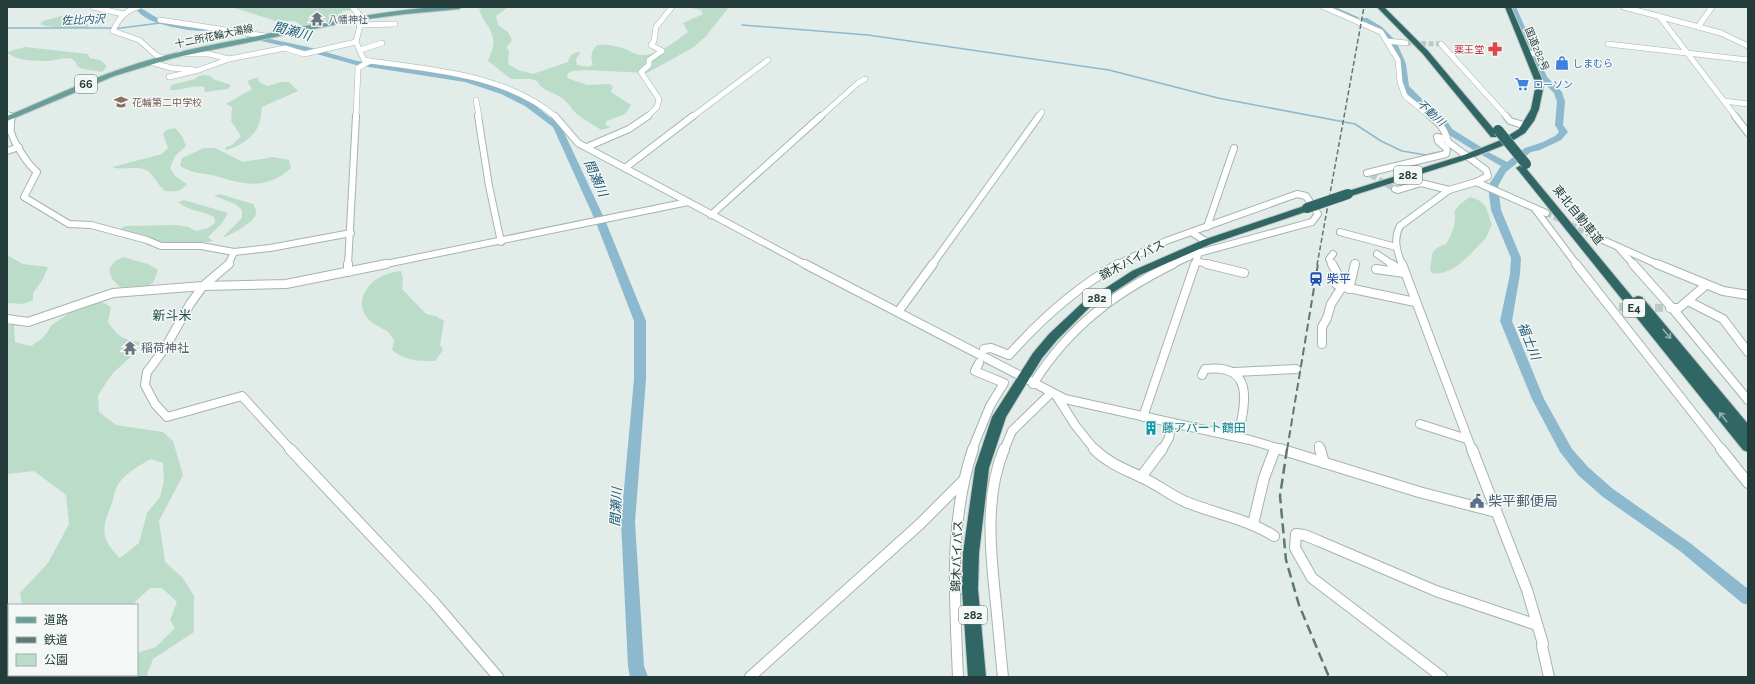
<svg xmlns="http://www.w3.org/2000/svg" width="1755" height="684" viewBox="0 0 1755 684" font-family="Raleway,'Noto Sans JP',sans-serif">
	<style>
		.green { fill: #bcdcca; fill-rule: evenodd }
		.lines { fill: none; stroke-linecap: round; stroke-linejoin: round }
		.stream { stroke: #8db9ce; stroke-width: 1.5 }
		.river { fill: #8db9ce; fill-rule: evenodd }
		.minor-tunnel-far2 { stroke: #bcc9c6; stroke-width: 5; stroke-dasharray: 5 2.5; stroke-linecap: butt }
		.minor-tunnel-far1 { stroke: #bcc9c6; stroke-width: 6; stroke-dasharray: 6 3; stroke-linecap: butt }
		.minor-tunnel { stroke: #bcc9c6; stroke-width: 8; stroke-dasharray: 8 4; stroke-linecap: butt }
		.minor-far3-casing { stroke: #a5b4b1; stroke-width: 6 }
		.minor-far2-casing { stroke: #a5b4b1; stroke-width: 8 }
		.minor-far1-casing { stroke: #a5b4b1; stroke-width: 10 }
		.minor-casing { stroke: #a5b4b1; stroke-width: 12 }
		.major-casing { stroke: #c1c8c8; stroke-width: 2 }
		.highway-casing { stroke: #c1c8c8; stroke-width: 2 }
		.minor-far3 { stroke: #fff; stroke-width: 5 }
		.minor-far2 { stroke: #fff; stroke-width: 6 }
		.minor-far1 { stroke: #fff; stroke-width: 8 }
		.minor { stroke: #fff; stroke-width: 10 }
		.major { fill: #699f9b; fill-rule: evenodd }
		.highway { fill: #306765; fill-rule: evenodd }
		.rail-far2 { stroke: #5d7875; stroke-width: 1.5; stroke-dasharray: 5 2.5; stroke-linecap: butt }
		.rail-far1 { stroke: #5d7875; stroke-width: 2; stroke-dasharray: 8 4; stroke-linecap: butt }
		.rail { stroke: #5d7875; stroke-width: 2.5; stroke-dasharray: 10 5; stroke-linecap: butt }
		.highway-bridge-casing { stroke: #c1c8c8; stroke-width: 11; stroke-linecap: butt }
		.highway-bridge { stroke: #306765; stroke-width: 10 }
		.oneway { stroke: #92b0ae }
		.labels { text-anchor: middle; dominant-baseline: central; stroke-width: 3; stroke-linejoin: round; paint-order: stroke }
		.far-worship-label { font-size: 10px; fill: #5b616d; stroke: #f3f8f6; text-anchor: start }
		.far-street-label { font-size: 10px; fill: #233c3a; stroke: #f3f8f6 }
		.far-health-label { font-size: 10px; fill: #be3a42; stroke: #f3f8f6; text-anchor: end }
		.far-shop-label { font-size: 10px; fill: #366cbe; stroke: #f3f8f6; text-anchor: start }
		.far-education-label { font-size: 10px; fill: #785e54; stroke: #f3f8f6; text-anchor: start }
		.far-water-label { font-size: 11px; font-style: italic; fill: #1f5976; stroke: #f3f8f6 }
		.shield { fill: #f3f8f6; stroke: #617472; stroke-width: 1 }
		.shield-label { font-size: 11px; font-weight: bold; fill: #233c3a }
		.street-label { font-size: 12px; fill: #233c3a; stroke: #f3f8f6 }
		.transit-label { font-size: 12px; fill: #164399; stroke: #f3f8f6; text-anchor: start }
		.worship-label { font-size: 12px; fill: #5b616d; stroke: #f3f8f6; text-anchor: start }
		.culture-label { font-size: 12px; fill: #0d838f; stroke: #f3f8f6; text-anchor: start }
		.water-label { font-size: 13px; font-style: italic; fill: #1f5976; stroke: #f3f8f6 }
		.neighbourhood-label { font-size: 13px; fill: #204d4a; stroke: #f3f8f6 }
		.near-service-label { font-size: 14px; fill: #4e5e75; stroke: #f3f8f6; text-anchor: start }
	</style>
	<rect width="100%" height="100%" fill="#e2ece9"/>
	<!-- green -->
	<g class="green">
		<polygon points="232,7 348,7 353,10 342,11 344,19 303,27 295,21 276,21"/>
		<path d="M484 7H508L496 16 498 25 508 32 512 40 506 48 509 51 508 64 518 70 533 74 568 62C570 55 573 52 581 52L576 59 577 65 588 67 593 65C590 56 591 52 597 45 608 44 618 46 628 50 632 52 636 55 640 55 657 56 675 42 688 32L683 23 703 14 701 10 687 7H729L706 36 694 47 647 73 585 70 573 71 568 73 567 78 587 85 609 84 613 86 611 92 631 105 625 114 607 121 605 125 611 127 601 130C593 124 580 118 575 112 570 107 568 102 562 98 553 92 542 91 537 81L531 79H511L488 61C495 44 496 38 486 23 483 18 480 14 479 9Z"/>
		<path d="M61 16 84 22 89 25 87 28C74 28 52 29 40 24L43 21Z"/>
		<path d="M25 47 88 54 90 58 100 60 107 66 102 72 83 69 77 66C74 52 56 61 47 61 35 61 16 61 7 52Z"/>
		<path d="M204 75 211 76 213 79 231 85 228 89 205 92 204 87C192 85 182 91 170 90L171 85 195 79 198 76Z"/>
		<path d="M258 77 259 82 268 86 281 82H289L298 91 262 107C261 113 261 120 258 126 254 137 237 149 225 150L226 147 232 145 241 136 231 121 232 107 226 104 252 89 247 81Z"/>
		<path d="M175 128 182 136 186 146 175 156 170 168 175 176 187 184C180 192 175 192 165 191 158 186 154 174 146 170 136 165 123 171 112 167L162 154 168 148 163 134 166 130Z"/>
		<path d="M204 148H215L243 162 273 157 289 160 291 168C267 190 244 185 216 176 209 174 201 174 194 172 189 171 185 168 180 166L182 158Z"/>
		<path d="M220 194 253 204C255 207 256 210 256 214 254 223 230 235 222 238L242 218V210L235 204 214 196Z"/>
		<path d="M1470 197C1488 202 1486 209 1492 225 1489 229 1488 235 1485 239 1472 252 1453 277 1432 273L1430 270C1433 254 1429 250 1446 244 1451 235 1458 221 1454 212L1460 204Z"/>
		<path d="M184 200 228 213 222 223 208 237 213 241C175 248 156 241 120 231V229L125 226 176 225 188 227 196 231 208 228 215 223 214 217C202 210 189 212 178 202Z"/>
		<polygon points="7,255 23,264 48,267 43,279 33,293 33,300 23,304 7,303"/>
		<polygon points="123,257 148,264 158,270 153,283 147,286 120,287 112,279 109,269 115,261"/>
		<path d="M401 271 403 278 402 289 426 314 436 316 444 321 440 345 443 350 435 361C419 361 405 361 392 350L394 341C393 339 391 335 389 333 386 329 378 327 374 324 360 314 358 299 369 286 378 276 387 273 401 271Z"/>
		<path d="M102 302 111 307 108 322C117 336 123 340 140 342L135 353 113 373 98 395 99 412 116 425 163 432 173 441 183 475 159 521 165 562 182 577 194 596V632L153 659 146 677H50L49 675H137V653L156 647 175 628 170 620 177 602 162 588H150L135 602V605H22L20 593 48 563 69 524 66 495 34 471 7 474V325H14L15 342 31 346 43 338 52 325 68 314 83 307ZM151 459 163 463 164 481 160 497 147 513 139 543 120 558C99 538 102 528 112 503 114 497 115 488 119 483 127 472 140 465 151 459Z"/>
	</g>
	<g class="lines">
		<!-- stream -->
		<g class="stream">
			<polyline points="742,25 868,35 1109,70 1218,98 1355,124 1381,141 1402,151 1426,155 1439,152"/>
			<polyline points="7,28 121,28 160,23"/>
		</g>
		<!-- river -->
		<g class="river">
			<path d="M134 7C144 7 151 16 162 20 176 25 191 25 206 27L210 29C202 35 158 25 148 19 142 16 138 12 134 7Z"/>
			<polygon points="1328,7 1335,7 1360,18 1353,20 1329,9"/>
			<polygon points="1510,7 1516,7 1547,77 1562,92 1565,102 1563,125 1568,132 1561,140 1540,150 1531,152 1506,172 1498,186 1501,210 1521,258 1520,274 1512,321 1544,399 1572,449 1588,467 1613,489 1690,543 1748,589 1748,605 1742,603 1680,551 1603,497 1578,475 1560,452 1532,399 1500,321 1510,274 1511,258 1491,210 1488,186 1501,166 1480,154 1482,152 1488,152 1507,162 1525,148 1543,142 1555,136 1559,132 1555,125 1557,102 1554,93 1539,78"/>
			<polygon points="1361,18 1367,18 1382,27 1396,41 1406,64 1409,86 1422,99 1425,106 1447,121 1452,129 1481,147 1483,149 1481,151 1475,151 1446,133 1441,125 1418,109 1415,102 1401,87 1398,64 1389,43 1380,32 1361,22"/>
			<polygon points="247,34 308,47 357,61 469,78 507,90 531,102 561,126 605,220 646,321 646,379 635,522 644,666 648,677 630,677 628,666 621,522 634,379 634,321 595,220 553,127 525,106 501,94 465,82 356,65 306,51 247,38"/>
		</g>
		<!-- minor-tunnel-far2 -->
		<polyline class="minor-tunnel-far2" points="1406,43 1441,44"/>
		<!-- minor-tunnel-far1 -->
		<g class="minor-tunnel-far1">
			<polyline points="1371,175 1395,189"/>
			<polyline points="1546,213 1594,236"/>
		</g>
		<!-- minor-tunnel -->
		<polyline class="minor-tunnel" points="1619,307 1669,308"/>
		<defs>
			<g id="minor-far3">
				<polyline points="93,7 123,14"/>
				<path d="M138 7C126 10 118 19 113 31L139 40 156 55 163 58"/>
				<path d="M352 7 362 17 356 42 364 60C428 70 505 73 556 117"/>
				<polyline points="1324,7 1381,32 1398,60 1400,82 1405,96 1431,117"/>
				<polyline points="1624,7 1721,33 1748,46"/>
				<polyline points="1659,16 1736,117"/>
				<polyline points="160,20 265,36"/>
				<polyline points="359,25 395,24"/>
				<polyline points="1698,27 1712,7"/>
				<polyline points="1387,41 1406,43"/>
				<polyline points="1441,44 1507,117"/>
				<polyline points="1608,44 1748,60"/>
				<polyline points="360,50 382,43"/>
				<polyline points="1527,53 1538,54"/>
				<polyline points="179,54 209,54 229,59 285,48 304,54 356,42"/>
				<polyline points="150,62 171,68 195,70"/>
				<polyline points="169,77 199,70 229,59"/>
				<polyline points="476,100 479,117"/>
				<polyline points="1724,101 1748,104"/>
				<polyline points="7,114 12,117"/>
				<polyline points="356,117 358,68 370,61"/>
				<polyline points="647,117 657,107 659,99 641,72 649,65 649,60 662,51 651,45 654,41 656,27 672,7"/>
				<polyline points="692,117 768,60"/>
				<polyline points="820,117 858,83 865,79"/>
				<polyline points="1038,117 1042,112"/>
			</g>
			<g id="minor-far2">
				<path d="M11 116C12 120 10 127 11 132 14 143 28 165 37 172L24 197 69 224 91 225 147 240 161 246H201L234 252 270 248 351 233"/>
				<polyline points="478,116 489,186 501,242"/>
				<polyline points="555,116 578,143 806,265"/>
				<polyline points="1506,116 1510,121 1526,126"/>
				<polyline points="1735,116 1748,133"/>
				<polyline points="587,147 629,129 648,116"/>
				<polyline points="7,151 19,147"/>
				<polyline points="625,168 693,116"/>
				<polyline points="1367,173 1446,154 1447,149 1438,141 1437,137 1446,139"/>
				<polyline points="1476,182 1546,213"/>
				<polyline points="1395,189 1398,190 1421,183 1449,190"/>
				<polyline points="1535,209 1577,265"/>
				<polyline points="711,215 821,116"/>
				<polyline points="1207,227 1234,148"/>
				<polyline points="1191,232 1207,242"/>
				<polyline points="1340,232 1396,247"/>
				<polyline points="1594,236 1659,265"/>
				<polyline points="1618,247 1634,265"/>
				<polyline points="1377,254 1393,265"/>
				<polyline points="1196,261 1211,265"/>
				<polyline points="228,265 234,252"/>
				<polyline points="348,265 356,116"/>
				<polyline points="381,265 688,202"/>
				<polyline points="932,265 1039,116"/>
				<polyline points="1116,265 1166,241 1297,194 1306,196 1318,214 1312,222 1195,254 1171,265"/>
				<polyline points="1195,265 1199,252"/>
				<polyline points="1332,265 1329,259 1333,254"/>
				<path d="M1402 265C1397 251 1393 239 1400 226L1449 190 1476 182 1488 176 1486 170 1448 142C1445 129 1440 124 1430 116"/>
			</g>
			<g id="minor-far1">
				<polyline points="229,264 203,286 190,304 165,348 147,372 145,385 155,404 167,417 242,396 291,450"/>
				<polyline points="805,264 1065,399 1250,440 1284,450"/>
				<polyline points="1207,264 1244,273"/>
				<polyline points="1332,264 1337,273 1336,284 1339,286 1415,302"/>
				<polyline points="1391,264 1405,273"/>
				<polyline points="1402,264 1472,450"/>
				<polyline points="1576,264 1722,450"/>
				<polyline points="1633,264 1673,309 1748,400"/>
				<polyline points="1657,264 1723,291 1748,295"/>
				<polyline points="1376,269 1404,273"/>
				<polyline points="348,272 348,264"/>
				<polyline points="1349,289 1355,264"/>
				<polyline points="1688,301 1723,319 1748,352"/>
				<polyline points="1670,308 1679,308 1706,285"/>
				<polyline points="898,312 933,264"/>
				<polyline points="7,319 28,322 113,293 203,286 286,284 386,264"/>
				<polyline points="1322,344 1322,327 1327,318 1331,304 1342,287"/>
				<path d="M984 349 991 348 1009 355C1041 319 1075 288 1118 264"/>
				<polyline points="1234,372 1296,369"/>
				<path d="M1202 375 1205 369C1256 363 1245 404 1238 437"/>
				<path d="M1033 384C1069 327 1113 294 1173 264"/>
				<polyline points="1056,395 1075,425 1095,450"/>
				<polyline points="1143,417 1195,264"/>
				<polyline points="1420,424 1467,439"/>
				<polyline points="1319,446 1320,450"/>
				<polyline points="972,450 990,406 1004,383 975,371 979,363"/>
				<polyline points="1004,450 1012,431 1051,393"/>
				<polyline points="1162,450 1169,438 1172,423"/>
				<polyline points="1275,450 1276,448"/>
			</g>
			<g id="minor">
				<polyline points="290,449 433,601 498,677"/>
				<path d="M1094 449C1108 463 1124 469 1141 477 1157 484 1170 495 1186 502 1216 514 1247 519 1274 536"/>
				<polyline points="1280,449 1419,492 1496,512"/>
				<polyline points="1320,449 1324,463"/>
				<polyline points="1472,449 1527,590 1543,644 1542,646 1549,677"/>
				<polyline points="1721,449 1748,483"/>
				<polyline points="1141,477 1162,449"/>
				<polyline points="1253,524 1264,478 1275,449"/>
				<polyline points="750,677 920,524 964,480"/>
				<path d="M958 677C955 601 948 523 973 449"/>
				<path d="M1003 677C1000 650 998 622 995 595 990 547 985 495 1004 449"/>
				<polyline points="1442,677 1312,578 1295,548 1296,534 1304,535 1319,541 1436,591 1537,625"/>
			</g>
			<path id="major" d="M433 7H462L459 9 405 14 352 21 173 58 114 76 7 121V116C46 100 84 81 124 68 164 54 206 46 248 38 309 25 370 13 433 7Z"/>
			<g id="highway">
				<polygon points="1377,7 1384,7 1428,51 1497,133 1498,135 1497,137 1491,137 1423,54"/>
				<polygon points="1505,7 1511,7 1544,84 1539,109 1534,121 1525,133 1507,144 1471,158 1351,196 1345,196 1343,194 1345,192 1464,155 1501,140 1519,129 1531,109 1536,84"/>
				<polygon points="1521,165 1524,166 1633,298 1638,296 1642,297 1748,424 1748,452 1743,450 1518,170 1516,168"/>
				<polygon points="1307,205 1312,208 1311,210 1211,244 1140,275 1089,308 1057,340 1042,358 1006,417 989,468 979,553 978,589 986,677 968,677 962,589 963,553 975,468 992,417 1033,353 1049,334 1081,304 1132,271 1203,240"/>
			</g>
		</defs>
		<!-- minor-far3 casing -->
		<use href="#minor-far3" class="minor-far3-casing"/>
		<!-- minor-far2 casing -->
		<use href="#minor-far2" class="minor-far2-casing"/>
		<!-- minor-far1 casing -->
		<use href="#minor-far1" class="minor-far1-casing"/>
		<!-- minor casing -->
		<use href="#minor" class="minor-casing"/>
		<!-- major casing -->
		<use href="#major" class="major-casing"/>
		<!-- highway casing -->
		<use href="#highway" class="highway-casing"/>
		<!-- minor-far3 -->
		<use href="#minor-far3" class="minor-far3"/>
		<!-- minor-far2 -->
		<use href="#minor-far2" class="minor-far2"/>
		<!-- minor-far1 -->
		<use href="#minor-far1" class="minor-far1"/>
		<!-- minor -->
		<use href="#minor" class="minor"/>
		<!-- major -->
		<use href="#major" class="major"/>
		<!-- highway -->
		<use href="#highway" class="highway"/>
		<!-- rail-far2 -->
		<polyline class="rail-far2" points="1317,265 1364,7"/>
		<!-- rail-far1 -->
		<polyline class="rail-far1" points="1287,450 1318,264"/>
		<!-- rail -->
		<polyline class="rail" points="1287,449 1280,496 1286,560 1299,605 1329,677"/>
		<defs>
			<g id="highway-bridge">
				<polyline points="1498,130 1526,164"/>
				<polyline points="1307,208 1348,194"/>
			</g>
		</defs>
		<!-- highway-bridge casing -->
		<use href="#highway-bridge" class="highway-bridge-casing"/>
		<!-- highway-bridge -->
		<use href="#highway-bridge" class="highway-bridge"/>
	</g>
	<!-- one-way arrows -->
	<defs><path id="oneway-shaft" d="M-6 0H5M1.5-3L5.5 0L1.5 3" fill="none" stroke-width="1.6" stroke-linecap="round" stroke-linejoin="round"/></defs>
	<g class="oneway">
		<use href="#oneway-shaft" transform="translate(1667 334) rotate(50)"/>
		<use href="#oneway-shaft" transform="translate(1723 417) rotate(-129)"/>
	</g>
	<!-- icons -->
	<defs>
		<symbol id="temple-bare" viewBox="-9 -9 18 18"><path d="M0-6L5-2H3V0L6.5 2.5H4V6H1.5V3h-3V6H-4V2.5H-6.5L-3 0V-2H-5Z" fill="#6b7280" stroke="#f3f8f6" stroke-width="2.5" paint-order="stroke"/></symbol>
		<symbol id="pharmacy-bare" viewBox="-9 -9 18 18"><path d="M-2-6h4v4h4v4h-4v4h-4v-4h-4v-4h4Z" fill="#e0444e" stroke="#f3f8f6" stroke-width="2.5" paint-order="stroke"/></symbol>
		<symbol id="shop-bare" viewBox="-9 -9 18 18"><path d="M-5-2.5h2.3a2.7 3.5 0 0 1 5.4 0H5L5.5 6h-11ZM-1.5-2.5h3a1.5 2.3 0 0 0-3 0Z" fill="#3f7fe0" stroke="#f3f8f6" stroke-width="2.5" paint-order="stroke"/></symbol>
		<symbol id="supermarket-bare" viewBox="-9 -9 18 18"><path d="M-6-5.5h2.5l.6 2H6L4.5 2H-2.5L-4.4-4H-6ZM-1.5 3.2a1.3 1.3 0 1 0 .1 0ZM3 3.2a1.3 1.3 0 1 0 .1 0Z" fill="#3f7fe0" stroke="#f3f8f6" stroke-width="2.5" paint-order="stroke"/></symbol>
		<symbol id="school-bare" viewBox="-9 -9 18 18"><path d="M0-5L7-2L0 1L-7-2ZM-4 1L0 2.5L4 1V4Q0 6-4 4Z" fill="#8d6e63" stroke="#f3f8f6" stroke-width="2.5" paint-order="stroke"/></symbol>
		<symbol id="station-bare" viewBox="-9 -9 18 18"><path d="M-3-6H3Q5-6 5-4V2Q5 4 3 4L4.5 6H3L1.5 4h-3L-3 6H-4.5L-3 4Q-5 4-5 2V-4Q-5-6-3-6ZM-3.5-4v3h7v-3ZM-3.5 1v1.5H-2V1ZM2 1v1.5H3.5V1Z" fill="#1a4fb4" stroke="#f3f8f6" stroke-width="2.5" paint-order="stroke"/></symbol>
		<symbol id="building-bare" viewBox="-9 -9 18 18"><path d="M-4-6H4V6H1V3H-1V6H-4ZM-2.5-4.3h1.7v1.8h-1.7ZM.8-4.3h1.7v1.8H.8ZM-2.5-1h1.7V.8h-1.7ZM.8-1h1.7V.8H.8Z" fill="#0f9aa8" stroke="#f3f8f6" stroke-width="2.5" paint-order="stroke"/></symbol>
		<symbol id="civic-bare" viewBox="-9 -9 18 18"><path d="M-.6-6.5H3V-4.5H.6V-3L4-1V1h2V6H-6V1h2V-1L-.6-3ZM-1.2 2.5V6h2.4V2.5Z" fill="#5c6f8a" stroke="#f3f8f6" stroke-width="2.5" paint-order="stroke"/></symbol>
	</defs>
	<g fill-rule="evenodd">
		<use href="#temple-bare" x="307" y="9" width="20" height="20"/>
		<use href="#pharmacy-bare" x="1485" y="39" width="20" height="20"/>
		<use href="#shop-bare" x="1552" y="53" width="20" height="20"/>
		<use href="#supermarket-bare" x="1512" y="74" width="20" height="20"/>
		<use href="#school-bare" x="111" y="92" width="20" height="20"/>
		<use href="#station-bare" x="1306" y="269" width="20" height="20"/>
		<use href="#temple-bare" x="120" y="338" width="20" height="20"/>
		<use href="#building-bare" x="1141" y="418" width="20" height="20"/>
		<use href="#civic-bare" x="1467" y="491" width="20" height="20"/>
	</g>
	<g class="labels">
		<!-- far-worship labels -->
		<g class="far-worship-label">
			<text x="328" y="19">八幡神社</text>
		</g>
		<!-- far-street labels -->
		<g class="far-street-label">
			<text transform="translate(214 36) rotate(-12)">十二所花輪大湯線</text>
			<text transform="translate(1537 49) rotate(67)">国道282号</text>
		</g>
		<!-- far-health labels -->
		<g class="far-health-label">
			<text x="1484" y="49">薬王堂</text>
		</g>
		<!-- far-shop labels -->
		<g class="far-shop-label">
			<text x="1573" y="63">しまむら</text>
			<text x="1533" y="84">ローソン</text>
		</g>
		<!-- far-education labels -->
		<g class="far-education-label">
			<text x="132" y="102">花輪第二中学校</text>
		</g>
		<!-- far-water labels -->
		<g class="far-water-label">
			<text transform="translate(83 20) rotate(-2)">佐比内沢</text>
			<text transform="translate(1431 113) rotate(42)">不動川</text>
		</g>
		<!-- shield labels -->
		<g class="shield">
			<rect x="75" y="75" width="22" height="18" rx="3"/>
			<rect x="1394" y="166" width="28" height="18" rx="3"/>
			<rect x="1083" y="289" width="28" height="18" rx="3"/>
			<rect x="1623" y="299" width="22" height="18" rx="3"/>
			<rect x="959" y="606" width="28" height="18" rx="3"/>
		</g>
		<g class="shield-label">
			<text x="86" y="84">66</text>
			<text x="1408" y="175">282</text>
			<text x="1097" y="298">282</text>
			<text x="1634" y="308">E4</text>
			<text x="973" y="615">282</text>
		</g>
		<!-- street labels -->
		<g class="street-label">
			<text transform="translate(1578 215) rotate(51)">東北自動車道</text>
			<text transform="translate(1132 260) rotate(-28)">錦木バイパス</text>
			<text transform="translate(957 556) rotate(-88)">錦木バイパス</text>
		</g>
		<!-- transit labels -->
		<g class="transit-label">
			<text x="1327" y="279">柴平</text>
		</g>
		<!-- worship labels -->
		<g class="worship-label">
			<text x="141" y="348">稲荷神社</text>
		</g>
		<!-- culture labels -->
		<g class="culture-label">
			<text x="1162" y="428">藤アパート鶴田</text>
		</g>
		<!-- water labels -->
		<g class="water-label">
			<text transform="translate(292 31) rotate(15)">間瀬川</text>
			<text transform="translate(596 178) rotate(66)">間瀬川</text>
			<text transform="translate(1529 341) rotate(68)">福士川</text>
			<text transform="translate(616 507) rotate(-87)">間瀬川</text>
		</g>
		<!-- neighbourhood labels -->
		<g class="neighbourhood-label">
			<text x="172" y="315">新斗米</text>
		</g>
		<!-- near-service labels -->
		<g class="near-service-label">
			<text x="1488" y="501">柴平郵便局</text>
		</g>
	</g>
	<!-- border -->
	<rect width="1755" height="684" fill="none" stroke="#233c3a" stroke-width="16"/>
	<!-- legend -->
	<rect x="8" y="604" width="130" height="72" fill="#f3f8f6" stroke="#a0adab"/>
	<rect x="16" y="617" width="20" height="6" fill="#699f9b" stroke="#a0adab"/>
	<text x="44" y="624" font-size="12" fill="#233c3a">道路</text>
	<rect x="16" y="637" width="20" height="6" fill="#5d7875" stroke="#a0adab"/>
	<text x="44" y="644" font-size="12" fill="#233c3a">鉄道</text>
	<rect x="16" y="654" width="20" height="12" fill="#bcdcca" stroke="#a0adab"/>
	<text x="44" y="664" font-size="12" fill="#233c3a">公園</text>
</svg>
